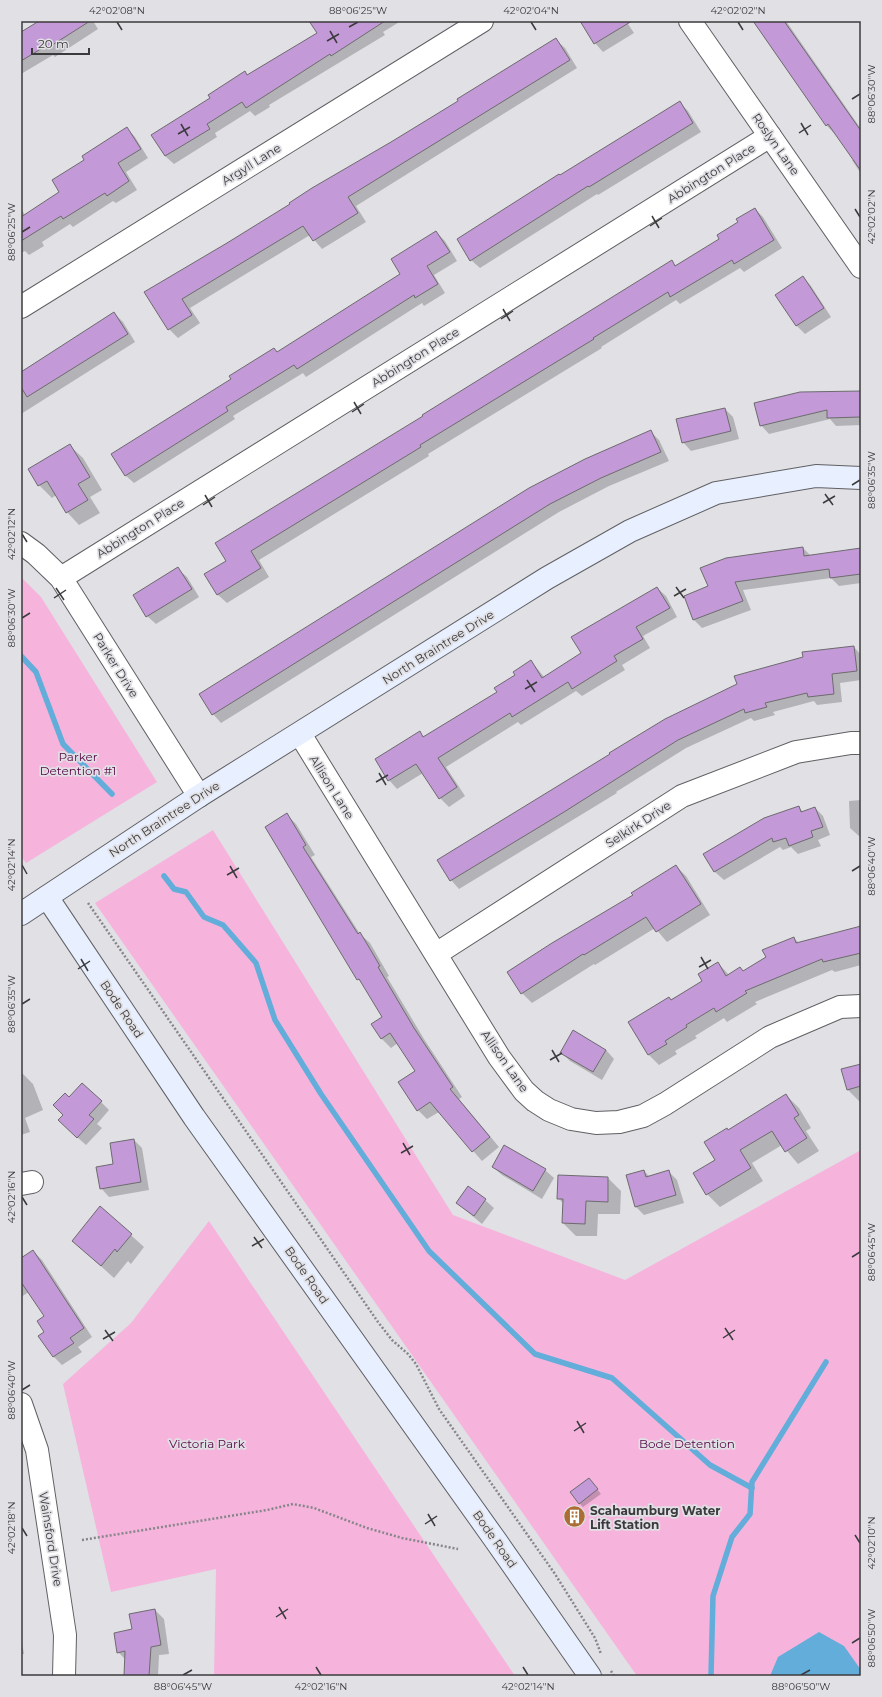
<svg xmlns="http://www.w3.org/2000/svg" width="882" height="1697" viewBox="0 0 882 1697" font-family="Montserrat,sans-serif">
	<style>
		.green { fill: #f6b4dd }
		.water { fill: #62add9 }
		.shadow { fill: #0003 }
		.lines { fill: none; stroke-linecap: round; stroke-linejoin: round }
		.stream { stroke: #62add9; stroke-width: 5.5 }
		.building { fill: #c399d7; stroke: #6d6b6e }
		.street-casing { stroke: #606064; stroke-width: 24 }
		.secondary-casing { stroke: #606064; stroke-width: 24 }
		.path { stroke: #86868a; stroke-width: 2.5; stroke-dasharray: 2 2; stroke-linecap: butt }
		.street { stroke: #fff; stroke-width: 22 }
		.secondary { stroke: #e8effe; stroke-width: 22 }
		.ticks { fill: none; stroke: #3b3b3d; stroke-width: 1.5 }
		.labels { text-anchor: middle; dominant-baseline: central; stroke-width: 3.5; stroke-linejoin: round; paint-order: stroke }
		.street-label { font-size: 12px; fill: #3b3b3d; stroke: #e0e0e5 }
		.park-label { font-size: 12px; fill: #570543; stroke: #e0e0e5 }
		.poi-label { font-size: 12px; font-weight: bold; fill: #3b3b3d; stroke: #e0e0e5; text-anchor: start }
		.neatline { fill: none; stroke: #3b3b3d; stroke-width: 1.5 }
		.ticks-label { font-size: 10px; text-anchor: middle; fill: #3b3b3d }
	</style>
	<rect width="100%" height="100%" fill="#e0e0e5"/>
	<!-- green -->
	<g class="green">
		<polygon points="21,577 41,597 157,782 26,863 21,856"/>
		<polygon points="213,830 453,1215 625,1280 861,1150 861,1676 637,1676 95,903"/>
		<polygon points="209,1221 515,1676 214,1676 216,1569 111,1592 63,1384 131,1323"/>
	</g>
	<!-- water -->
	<polygon class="water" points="819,1632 844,1646 861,1670 861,1676 770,1676 778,1657"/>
	<!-- shadow -->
	<g class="shadow">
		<polygon points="40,21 93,21 98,29 55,57 53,55 21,74 21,32"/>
		<polygon points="310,21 401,21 383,32 385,35 269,105 270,107 255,116 250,111 215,133 217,137 174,164 165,156 153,135 212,99 245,73 248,76 318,33"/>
		<polygon points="585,21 626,21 634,33 603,52 595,43"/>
		<polygon points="753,21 786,21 861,129 861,174 852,160 854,159 836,133 835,134 826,125"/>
		<polygon points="556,40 565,48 577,68 356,206 366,222 322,249 310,235 190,308 200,323 178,338 169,329 145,293 392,143"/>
		<polygon points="680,103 688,111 701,132 598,195 597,194 480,268 471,260 560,176"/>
		<polygon points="127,128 135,137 148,158 126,172 137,190 116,203 113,201 73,227 70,224 42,242 44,246 29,255 25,251 21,253 21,209 25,215 61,192 86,160"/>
		<polygon points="755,209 763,217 782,248 744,272 740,268 680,304 676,300 601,347 602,348 428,454 429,456 259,560 269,577 227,603 218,595 205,574 227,561 424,417 671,261 676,266 720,239"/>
		<polygon points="436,232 445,241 457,261 434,275 445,293 424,306 422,303 306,377 303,373 233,416 235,419 134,483 125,475 233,379 274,349 278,352 402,274"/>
		<polygon points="803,277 811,286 831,317 805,334 797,326"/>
		<polygon points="114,313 123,322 135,342 21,414 21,372"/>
		<polygon points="861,392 861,425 836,426 830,419 769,434 761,425"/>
		<polygon points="725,409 733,417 739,439 691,451 683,442"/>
		<polygon points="651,432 659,440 669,461 609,486 559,512 221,723 213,714"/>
		<polygon points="70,446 83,458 102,490 90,497 100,513 79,525 67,512 56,495 52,498 39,485"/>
		<polygon points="803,548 811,556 861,549 861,583 839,586 831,578 743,590 751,610 702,628 694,620 685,596"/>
		<polygon points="178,569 187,577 199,597 156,624 147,616"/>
		<polygon points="657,588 666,596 677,617 643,636 650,648 622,665 625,670 582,696 576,691 521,725 518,722 446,767 465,796 449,807 440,798 423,773 397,789 389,780 420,733 425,738 498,692 531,661 545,678 583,654"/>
		<polygon points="854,647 861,655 861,680 840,683 842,702 817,705 814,701 773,712 775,715 754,721 751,718 686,748 616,792 617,793 459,889 451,880 438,860"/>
		<polygon points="861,800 861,836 859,836 850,828 849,801"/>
		<polygon points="799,807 803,812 815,808 823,816 830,835 818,840 821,846 798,854 791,847 783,850 780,847 724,880 715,872 705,854"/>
		<polygon points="287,815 296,824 315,855 311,857 360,934 370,943 389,976 387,977 424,1039 462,1097 459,1099 499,1147 482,1161 439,1112 427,1119 418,1110 417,1072 398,1043 391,1048 381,1038 384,1017 364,985 358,979"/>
		<polygon points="676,866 686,876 710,915 667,942 655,928 595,965 594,964 532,1003 522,993 634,895"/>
		<polygon points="861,927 861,965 835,972 832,970 755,1002 757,1004 727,1022 724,1018 695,1036 697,1038 675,1051 677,1054 659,1065 649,1055 629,1022 703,982 718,963 729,975 743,972 794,938 799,943"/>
		<polygon points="574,1032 606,1050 614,1059 602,1080 570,1061 561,1052"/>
		<polygon points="861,1065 861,1102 860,1102 847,1089"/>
		<polygon points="21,1072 33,1084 43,1110 25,1118 30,1132 21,1135"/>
		<polygon points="786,1095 799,1108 811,1128 806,1131 819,1151 798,1164 782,1145 752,1163 763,1181 720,1207 707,1194 694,1173 716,1160 728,1131"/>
		<polygon points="69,1098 101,1102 109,1110 97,1124 102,1128 86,1145 68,1129 65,1115"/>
		<polygon points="134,1140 142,1148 149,1190 109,1197 101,1188 115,1165"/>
		<polygon points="493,1167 545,1170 554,1178 542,1199 502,1175"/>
		<polygon points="644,1171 650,1177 669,1172 677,1180 684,1203 644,1215 636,1207"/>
		<polygon points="559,1176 608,1178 621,1191 620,1214 598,1214 597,1236 576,1236 563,1223 564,1204 558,1198"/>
		<polygon points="485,1200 494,1208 482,1224 457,1203"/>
		<polygon points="101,1208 144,1247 131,1264 128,1261 114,1278 73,1241"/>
		<polygon points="33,1251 42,1260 92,1337 78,1347 82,1352 62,1365 54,1357 39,1336 45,1332 45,1316 29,1292 21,1297 21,1259"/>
		<polygon points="589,1479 601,1494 583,1507 579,1503"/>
		<polygon points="155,1610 164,1619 169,1654 159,1655 158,1676 125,1676 126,1660 118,1652 133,1630"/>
		<polygon points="21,1638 24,1654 21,1654"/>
	</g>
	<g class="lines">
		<!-- stream -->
		<g class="stream">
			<polyline points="21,656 36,672 63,744 112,794"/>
			<polyline points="164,876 174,889 186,892 204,917 223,925 256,963 275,1020 321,1094 429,1251 535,1354 612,1378 710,1465 752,1488"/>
			<polyline points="711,1676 713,1596 732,1537 750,1514 752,1482 826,1362"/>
		</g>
	</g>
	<!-- building -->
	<g class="building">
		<polygon points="39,21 90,21 46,49 44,47 21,61 21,32"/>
		<polygon points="309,21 385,21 331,56 330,54 246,108 242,102 207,124 210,129 165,156 151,135 210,98 208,95 245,71 247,75 317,33"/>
		<polygon points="580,21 632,21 594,44"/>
		<polygon points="753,21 784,21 861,131 861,171 828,124 826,126"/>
		<polygon points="556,38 570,60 348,197 358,213 313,241 303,226 182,299 192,315 168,330 144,292 227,243 290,204 289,203 312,188 391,142 458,101 457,99"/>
		<polygon points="680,101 693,123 589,187 588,186 470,261 457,239 559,174 560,175"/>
		<polygon points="127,127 141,149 118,163 129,181 107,196 105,193 63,219 61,216 21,241 21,217 59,192 52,180 84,160 82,156"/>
		<polygon points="755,208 774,240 734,264 732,260 670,297 668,292 593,338 594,339 420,445 421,447 251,551 261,568 217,595 204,574 226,561 215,543 423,416 422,415 672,260 675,266 719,239 717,235 738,222 736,219"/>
		<polygon points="436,231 450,252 427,266 438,284 415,298 414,295 297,369 294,365 226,407 228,411 125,476 111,454 231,379 229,376 274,348 277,352 400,274 391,259"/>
		<polygon points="803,276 824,308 796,326 775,295"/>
		<polygon points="114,312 128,334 27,397 21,387 21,372"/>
		<polygon points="861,391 861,417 827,418 827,410 760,426 754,403 800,392"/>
		<polygon points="725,408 731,431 682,443 676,419"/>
		<polygon points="651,430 661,452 601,478 550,504 212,715 199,694 529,488 585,459"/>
		<polygon points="70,444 90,477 78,484 88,500 66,513 47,481 38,486 28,469"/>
		<polygon points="803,547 804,556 861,548 861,574 830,578 829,569 735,582 743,601 693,620 684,596 708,586 700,568 726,558"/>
		<polygon points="178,567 192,589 146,617 133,595"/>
		<polygon points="657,587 670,608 636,627 643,639 614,656 617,661 572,689 568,682 512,717 510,713 438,758 457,787 439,799 416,764 388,781 375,759 420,731 423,737 497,692 494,688 515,675 513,672 531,660 542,678 581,653 571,637"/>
		<polygon points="854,646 857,671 832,674 834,694 808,697 807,693 765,703 767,707 745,713 744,709 678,740 564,812 450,881 437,860 610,754 609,753 665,719 737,684 734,676 803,657 802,652"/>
		<polygon points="799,806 801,812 815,807 823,827 811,831 813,837 789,846 786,838 773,842 772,838 714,872 703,854 764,818"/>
		<polygon points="287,813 306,845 303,847 358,934 360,932 380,966 378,967 414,1028 453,1087 450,1089 490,1137 472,1152 430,1102 417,1111 398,1082 415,1071 390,1033 381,1039 371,1024 382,1017 359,979 357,980 265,827"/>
		<polygon points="676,865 701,904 656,932 646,917 584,955 583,954 521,994 507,972 552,943 633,895 631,893"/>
		<polygon points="861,926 861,953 823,962 822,959 745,991 747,993 716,1012 714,1008 686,1025 687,1027 665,1041 667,1044 648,1055 628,1022 669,997 671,1000 702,981 698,974 718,962 726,976 740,967 743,971 766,957 762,950 794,937 796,943"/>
		<polygon points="573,1030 606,1050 593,1072 560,1053"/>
		<polygon points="861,1064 861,1086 847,1090 841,1069"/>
		<polygon points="82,1083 102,1101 89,1115 94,1119 77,1138 58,1120 63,1115 53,1105 65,1093 69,1097"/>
		<polygon points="786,1094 799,1115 794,1118 807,1138 785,1152 772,1131 740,1150 751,1168 706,1195 693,1173 715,1160 704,1142 727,1128 728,1130"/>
		<polygon points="134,1139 141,1182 100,1189 96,1167 113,1164 110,1143"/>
		<polygon points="504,1145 546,1169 533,1191 492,1167"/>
		<polygon points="644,1170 646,1177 669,1170 676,1195 635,1207 626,1175"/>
		<polygon points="558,1175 608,1177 608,1202 586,1201 585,1224 562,1223 563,1199 557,1199"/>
		<polygon points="468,1186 486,1199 474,1216 456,1203"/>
		<polygon points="100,1206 132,1234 117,1252 115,1249 101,1266 72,1241"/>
		<polygon points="33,1250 84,1328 70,1338 74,1343 53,1357 38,1336 44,1332 37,1321 44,1316 21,1282 21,1258"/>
		<polygon points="589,1478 598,1489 579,1504 570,1492"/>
		<polygon points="155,1609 161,1645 151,1647 149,1676 124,1676 125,1651 117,1653 114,1633 132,1629 129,1614"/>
	</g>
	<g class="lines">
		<defs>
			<g id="street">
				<polyline points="690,21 861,267"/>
				<polyline points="21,307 482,21"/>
				<polyline points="21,543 36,554 61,578 199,796"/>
				<polyline points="61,578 770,136"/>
				<polyline points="300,734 499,1057 524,1091 535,1101 549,1110 571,1119 596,1123 619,1122 643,1116 665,1104 770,1037 840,1007 861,1006"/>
				<polyline points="436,954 682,796 796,752 851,743 861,743"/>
				<polyline points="21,1184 32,1182"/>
				<polyline points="21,1404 37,1450 65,1635 64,1676"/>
			</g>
			<g id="secondary">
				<polyline points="47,897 194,1117 496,1541 590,1676"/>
				<polyline points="21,914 199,796 547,578 630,531 716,493 816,476 861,478"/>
			</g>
		</defs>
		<!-- street casing -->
		<use href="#street" class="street-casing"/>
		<!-- secondary casing -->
		<use href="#secondary" class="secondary-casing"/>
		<!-- path -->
		<g class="path">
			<polyline points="88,903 378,1322 392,1340 408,1354 416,1364 439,1409 555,1574 595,1638 601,1654"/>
			<polyline points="82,1540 267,1510 293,1504 314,1508 367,1528 402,1538 458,1549"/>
			<polyline points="611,1671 614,1676"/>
		</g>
		<!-- street -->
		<use href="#street" class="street"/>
		<!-- secondary -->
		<use href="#secondary" class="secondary"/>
	</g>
	<!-- ticks -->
	<path class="ticks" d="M117 22 122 30M531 22 536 30M738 22 743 30M349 27 358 22M330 31 337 43M327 41 339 34M852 99 860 94M801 123 808 135M181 124 188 136M799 133 811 125M178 134 190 127M855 209 860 217M652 216 659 228M650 226 662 218M22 232 30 227M503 309 510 321M501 319 513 311M354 402 361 414M352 412 364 404M852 485 860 480M825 494 833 505M205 495 212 507M823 503 835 496M203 505 215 497M22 534 27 542M676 587 684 598M56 588 64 600M674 596 686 589M54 598 66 590M22 618 30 613M527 680 535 692M525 689 537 682M379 773 386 785M376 782 388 775M22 865 27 874M230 866 237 878M852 871 860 866M227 875 239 868M701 957 708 969M81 959 88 971M699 967 711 960M78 969 90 961M22 1004 30 999M552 1050 559 1062M550 1060 562 1053M403 1143 410 1155M401 1153 413 1146M22 1197 27 1205M254 1237 262 1248M252 1246 264 1239M852 1257 860 1252M725 1328 733 1340M105 1330 113 1341M723 1338 735 1330M103 1339 115 1332M22 1390 30 1385M577 1421 584 1433M574 1431 586 1423M428 1514 435 1526M425 1524 437 1516M22 1528 27 1536M855 1535 860 1543M279 1607 286 1619M276 1617 288 1609M852 1643 860 1638M316 1667 321 1675M523 1667 528 1675M183 1675 192 1670M801 1675 810 1670"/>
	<!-- icons -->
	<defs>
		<symbol id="building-disc" viewBox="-11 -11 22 22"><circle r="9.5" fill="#ac6d34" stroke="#e0e0e5"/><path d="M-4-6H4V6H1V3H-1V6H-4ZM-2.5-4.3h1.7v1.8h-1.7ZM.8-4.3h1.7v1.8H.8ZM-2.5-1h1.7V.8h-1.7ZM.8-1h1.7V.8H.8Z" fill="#fff"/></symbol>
	</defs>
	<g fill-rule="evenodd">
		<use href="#building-disc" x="562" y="1504" width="25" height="25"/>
	</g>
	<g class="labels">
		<!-- street labels -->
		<g class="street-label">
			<text transform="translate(776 144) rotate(55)">Roslyn Lane</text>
			<text transform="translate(251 164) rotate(-32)">Argyll Lane</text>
			<text transform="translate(711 173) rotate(-32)">Abbington Place</text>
			<text transform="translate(415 357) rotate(-32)">Abbington Place</text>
			<text transform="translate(140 528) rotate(-32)">Abbington Place</text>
			<text transform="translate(438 647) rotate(-32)">North Braintree Drive</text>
			<text transform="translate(116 665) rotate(58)">Parker Drive</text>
			<text transform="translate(332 787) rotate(58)">Allison Lane</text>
			<text transform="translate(164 819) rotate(-33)">North Braintree Drive</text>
			<text transform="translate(638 824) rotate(-33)">Selkirk Drive</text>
			<text transform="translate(122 1009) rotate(56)">Bode Road</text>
			<text transform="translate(505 1061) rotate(55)">Allison Lane</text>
			<text transform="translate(307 1275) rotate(55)">Bode Road</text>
			<text transform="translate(51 1539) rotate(81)">Wainsford Drive</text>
			<text transform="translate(495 1539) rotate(55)">Bode Road</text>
		</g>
		<!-- park labels -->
		<g class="park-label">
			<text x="78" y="756">Parker<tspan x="78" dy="14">Detention #1</tspan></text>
			<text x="207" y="1443">Victoria Park</text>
			<text x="687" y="1443">Bode Detention</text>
		</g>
		<!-- poi labels -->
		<g class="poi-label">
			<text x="590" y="1510">Scahaumburg Water<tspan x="590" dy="14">Lift Station</tspan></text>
		</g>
	</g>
	<!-- border -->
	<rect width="882" height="1697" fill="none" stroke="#e0e0e5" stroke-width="44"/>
	<!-- scale -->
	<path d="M32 48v6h57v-6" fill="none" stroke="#3b3b3d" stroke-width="2"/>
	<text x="38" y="48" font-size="12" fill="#3b3b3d" stroke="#e0e0e5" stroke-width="3" paint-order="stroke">20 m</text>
	<rect x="22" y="22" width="838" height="1653" class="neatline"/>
	<g class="ticks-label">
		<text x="117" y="14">42°02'08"N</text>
		<text x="358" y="14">88°06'25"W</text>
		<text x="531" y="14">42°02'04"N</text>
		<text x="738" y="14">42°02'02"N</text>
		<text transform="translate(871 94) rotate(-90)" y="4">88°06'30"W</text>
		<text transform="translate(871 217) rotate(-90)" y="4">42°02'02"N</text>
		<text transform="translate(11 232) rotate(-90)" y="4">88°06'25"W</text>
		<text transform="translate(871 480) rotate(-90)" y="4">88°06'35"W</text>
		<text transform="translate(11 534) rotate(-90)" y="4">42°02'12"N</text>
		<text transform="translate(11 618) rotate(-90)" y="4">88°06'30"W</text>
		<text transform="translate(11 865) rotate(-90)" y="4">42°02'14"N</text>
		<text transform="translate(871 866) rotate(-90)" y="4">88°06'40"W</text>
		<text transform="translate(11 1004) rotate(-90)" y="4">88°06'35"W</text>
		<text transform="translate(11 1197) rotate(-90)" y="4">42°02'16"N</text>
		<text transform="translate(871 1252) rotate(-90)" y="4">88°06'45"W</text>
		<text transform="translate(11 1390) rotate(-90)" y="4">88°06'40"W</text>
		<text transform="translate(11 1528) rotate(-90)" y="4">42°02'18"N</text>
		<text transform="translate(871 1543) rotate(-90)" y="4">42°02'10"N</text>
		<text transform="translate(871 1638) rotate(-90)" y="4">88°06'50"W</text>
		<text x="183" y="1690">88°06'45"W</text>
		<text x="321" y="1690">42°02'16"N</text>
		<text x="528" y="1690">42°02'14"N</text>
		<text x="801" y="1690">88°06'50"W</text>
	</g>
</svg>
